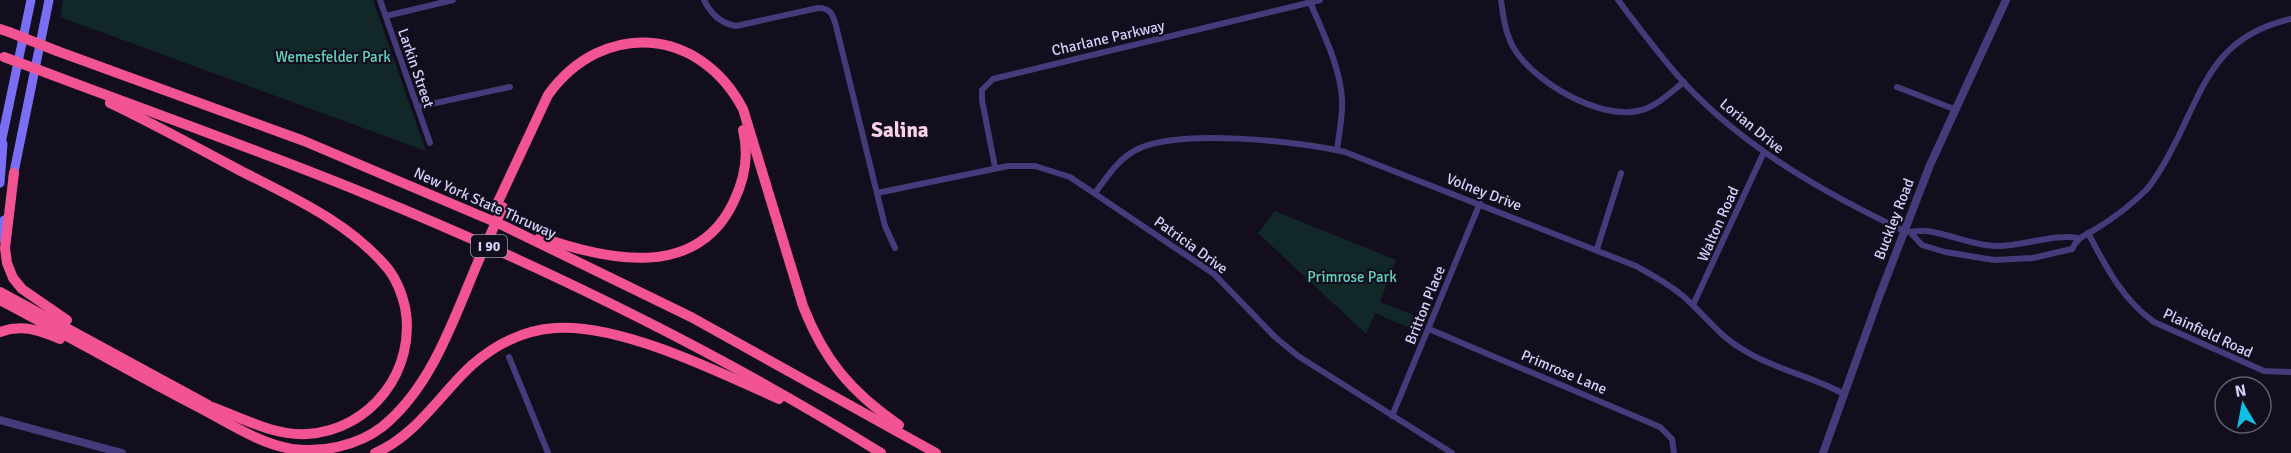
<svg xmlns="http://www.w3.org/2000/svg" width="2291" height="453" viewBox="0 0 2291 453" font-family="Signika,sans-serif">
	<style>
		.green { fill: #112728 }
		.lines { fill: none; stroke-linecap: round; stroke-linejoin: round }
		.minor { stroke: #443c7a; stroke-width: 6 }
		.tertiary { stroke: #443c7a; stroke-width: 8 }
		.secondary { stroke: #7b6df4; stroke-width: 9 }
		.motorway { stroke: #f25392; stroke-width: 10 }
		.motorway-bridge { stroke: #f25392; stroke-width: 10 }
		.labels { text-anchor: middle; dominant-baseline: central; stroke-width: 4.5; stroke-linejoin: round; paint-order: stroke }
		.shield { fill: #120e1e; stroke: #9c95b9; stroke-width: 1.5 }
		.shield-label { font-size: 14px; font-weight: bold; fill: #d7cffb }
		.street-label { font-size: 15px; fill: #d7cffb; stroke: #120e1e }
		.park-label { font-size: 15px; fill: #61d5c1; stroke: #120e1e }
		.district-label { font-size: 21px; font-weight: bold; fill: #fcd1e8; stroke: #120e1e }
	</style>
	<rect width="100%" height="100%" fill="#120e1e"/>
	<!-- green -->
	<g class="green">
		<polygon points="63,0 373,0 426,151 60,17"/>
		<polygon points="1275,211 1396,260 1380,302 1426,320 1421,333 1375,313 1366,334 1258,233"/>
	</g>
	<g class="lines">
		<!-- minor -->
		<g class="minor">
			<polyline points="380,0 430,143"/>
			<path d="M704 0C711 14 720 23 736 26L818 8C830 8 833 14 836 26L885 226 895 248"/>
			<path d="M1501 0C1503 15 1505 31 1512 45 1531 81 1601 122 1642 110 1658 105 1671 92 1684 82"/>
			<path d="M1618 0C1640 29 1662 59 1687 86 1748 150 1825 193 1904 231 1912 233 1919 230 1927 231 1950 234 1971 245 1995 246 2019 247 2057 233 2077 238"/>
			<path d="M1310 2C1323 33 1340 66 1342 99 1343 116 1339 133 1337 150"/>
			<polyline points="386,16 453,0"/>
			<polyline points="1897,87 1954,109"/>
			<polyline points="417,107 510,87"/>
			<polyline points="995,167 982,100 982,90 993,79 1320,0"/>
			<polyline points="877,193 1008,166 1035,166 1070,177 1214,274 1275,337 1298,356 1452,453"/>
			<path d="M1095 193C1107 177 1118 159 1136 150 1177 128 1298 141 1345 152L1636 266C1652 275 1669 284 1683 296 1703 313 1719 336 1742 349 1773 369 1812 376 1844 394"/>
			<path d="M1911 233 1922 245 1945 252 1994 260 2033 258 2072 249C2080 234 2086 236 2099 227 2115 217 2133 203 2146 190 2156 179 2164 164 2171 151 2204 89 2212 37 2291 19"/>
			<path d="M2088 233C2106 267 2122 299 2154 322L2264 371 2291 372"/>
			<polyline points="1597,249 1621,173"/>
			<polyline points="1693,305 1764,152"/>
			<polyline points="1429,329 1660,427 1672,439 1674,453"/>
			<polyline points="509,357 548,453"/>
			<polyline points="1392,416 1480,203"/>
		</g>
		<!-- tertiary -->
		<g class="tertiary">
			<polyline points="0,420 122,453"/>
			<polyline points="1823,453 1879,297 1930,165 2006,0"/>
		</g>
		<!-- secondary -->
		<g class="secondary">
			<polyline points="0,148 31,0"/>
			<polyline points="13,177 49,0"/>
			<polyline points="0,183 3,144"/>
			<polyline points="0,238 4,220"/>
		</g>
		<!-- motorway -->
		<g class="motorway">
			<polyline points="0,29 9,32"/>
			<polyline points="57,51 304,141 502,225 691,317 936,453"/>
			<path d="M47 73C153 113 261 151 366 194 545 267 717 351 881 453"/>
			<path d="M110 103C154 124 196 147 239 170 292 197 351 223 389 270 397 281 402 294 405 307 417 370 371 430 307 434 274 436 242 418 212 407"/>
			<polyline points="14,173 5,248 7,263 13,278 22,289 67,320"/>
			<path d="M497 204 548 95C603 19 700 27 743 109L803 306C824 360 851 392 899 425"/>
			<path d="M540 237C606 260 697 281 734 201 745 178 749 154 743 130"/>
			<polyline points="0,292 208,405"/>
			<path d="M0 300C69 336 135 375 204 410 232 425 261 444 292 449 322 453 357 446 382 427 434 385 455 314 481 255"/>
			<path d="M0 332C22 324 39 330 60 339"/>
			<path d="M375 453C416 436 441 393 472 365 495 345 524 330 555 328 620 323 719 372 779 399"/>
		</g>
		<!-- motorway-bridge -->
		<g class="motorway-bridge">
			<polyline points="9,32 57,51"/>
			<polyline points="4,57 47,73"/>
			<polyline points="481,255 503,207"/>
		</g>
	</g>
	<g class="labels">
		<!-- shield labels -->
		<rect class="shield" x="471" y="235" width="36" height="22" rx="4.5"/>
		<g class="shield-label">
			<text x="489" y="246">I 90</text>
		</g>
		<!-- street labels -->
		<g class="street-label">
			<text transform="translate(1108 38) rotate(-13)">Charlane Parkway</text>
			<text transform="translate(416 68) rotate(71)">Larkin Street</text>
			<text transform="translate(1752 126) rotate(39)">Lorian Drive</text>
			<text transform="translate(1484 192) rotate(21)">Volney Drive</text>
			<text transform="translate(485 203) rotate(24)">New York State Thruway</text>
			<text transform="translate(1894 219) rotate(-69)">Buckley Road</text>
			<text transform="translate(1718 224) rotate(-66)">Walton Road</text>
			<text transform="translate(1191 245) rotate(36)">Patricia Drive</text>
			<text transform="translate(1425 305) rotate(-68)">Britton Place</text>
			<text transform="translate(2208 333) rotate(25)">Plainfield Road</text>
			<text transform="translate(1564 372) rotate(23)">Primrose Lane</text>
		</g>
		<!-- park labels -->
		<g class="park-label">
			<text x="333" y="57">Wemesfelder Park</text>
			<text x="1352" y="277">Primrose Park</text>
		</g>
		<!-- district labels -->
		<g class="district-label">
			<text x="900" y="130">Salina</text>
		</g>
	</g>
	<!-- north arrow -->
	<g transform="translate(2243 405) rotate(350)"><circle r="28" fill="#120e1e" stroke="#615b76" stroke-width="1.5"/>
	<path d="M0-4.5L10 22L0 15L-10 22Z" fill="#11bfe5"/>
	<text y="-9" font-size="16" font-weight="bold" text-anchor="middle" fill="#d7cffb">N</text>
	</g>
</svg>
